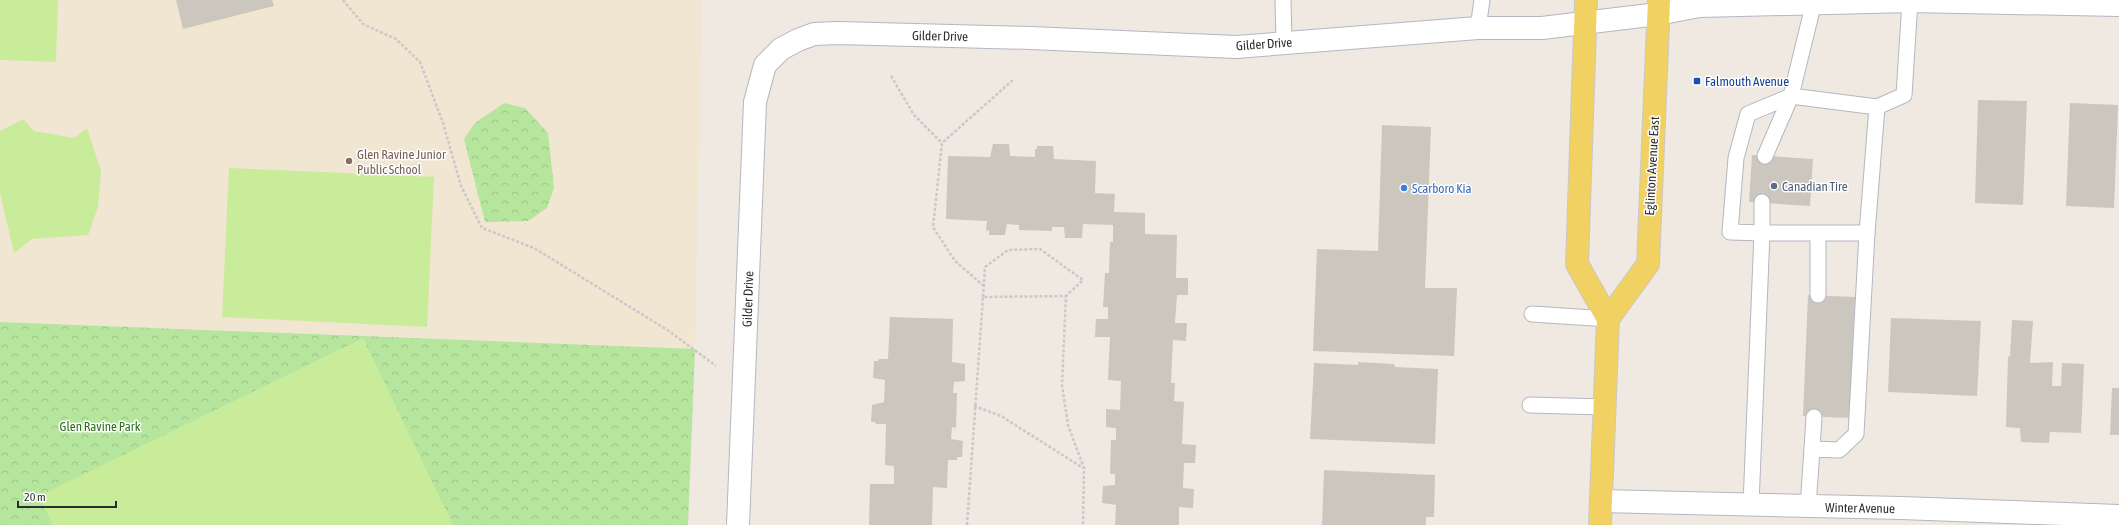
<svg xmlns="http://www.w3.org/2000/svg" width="2119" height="525" viewBox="0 0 2119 525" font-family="'Asap Condensed',sans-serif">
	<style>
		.education { fill: #f0e6d1 }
		.park { fill: url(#park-crowns) }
		.pitch { fill: #c9ec9a }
		.building { fill: #cbc7bf }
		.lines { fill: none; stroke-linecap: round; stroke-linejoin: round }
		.service-casing { stroke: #b4b7c1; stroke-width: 17 }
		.minor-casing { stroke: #b4b7c1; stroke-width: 24 }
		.primary-casing { stroke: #c9c9c9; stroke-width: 24 }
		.path { stroke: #c9c9c9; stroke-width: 2.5; stroke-dasharray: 3 2; stroke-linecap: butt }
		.service { stroke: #fff; stroke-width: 15 }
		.minor { stroke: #fff; stroke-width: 22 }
		.primary { stroke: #f2d163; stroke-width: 22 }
		.transit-dot { fill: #1a4fb4; stroke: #fff; stroke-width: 1.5 }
		.education-dot { fill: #8d6e63; stroke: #fff; stroke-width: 1.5 }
		.service-dot { fill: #5c6f8a; stroke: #fff; stroke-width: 1.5 }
		.shop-dot { fill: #3f7fe0; stroke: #fff; stroke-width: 1.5 }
		.labels { text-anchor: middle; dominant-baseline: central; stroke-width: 3; stroke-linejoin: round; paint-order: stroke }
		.street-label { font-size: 13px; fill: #2e2e2e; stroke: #fff }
		.transit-label { font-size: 13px; fill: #164399; stroke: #fff; text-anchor: start }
		.education-label { font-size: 13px; fill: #785e54; stroke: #fff; text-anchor: start }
		.service-label { font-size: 13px; fill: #4e5e75; stroke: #fff; text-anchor: start }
		.shop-label { font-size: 13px; fill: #366cbe; stroke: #fff; text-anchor: start }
		.park-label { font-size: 13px; fill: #2c6e1b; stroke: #fff }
	</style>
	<defs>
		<pattern id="park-crowns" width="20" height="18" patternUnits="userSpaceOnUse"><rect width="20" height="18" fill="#b6e59e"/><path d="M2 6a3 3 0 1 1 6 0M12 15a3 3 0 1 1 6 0" fill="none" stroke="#9dc588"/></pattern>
	</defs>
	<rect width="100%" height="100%" fill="#efe9e1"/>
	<!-- education -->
	<polygon class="education" points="0,0 702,0 695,349 0,322"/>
	<!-- park -->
	<g class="park">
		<polygon points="504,103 525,108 548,133 554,188 547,208 528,221 485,222 464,139 475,123"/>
		<polygon points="0,322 695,349 688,525 0,525"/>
	</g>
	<!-- pitch -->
	<g class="pitch">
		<polygon points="0,0 58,0 56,62 0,60"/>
		<polygon points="23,119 34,131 74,138 87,128 101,171 98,207 88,235 32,239 14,253 0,193 0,131"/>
		<polygon points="229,168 434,177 427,327 222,317"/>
		<polygon points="363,338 453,525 53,525 39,496"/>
	</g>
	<!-- building -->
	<g class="building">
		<polygon points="176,0 272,0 274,6 183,29"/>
		<polygon points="1978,100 2027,101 2023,205 1975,203"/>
		<polygon points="2070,103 2118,105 2114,208 2066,206"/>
		<polygon points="1382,125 1431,127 1425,288 1457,288 1454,356 1313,351 1317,249 1378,251"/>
		<polygon points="993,144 1009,144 1010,156 1035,157 1035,149 1037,149 1037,146 1053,146 1054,159 1096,161 1095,193 1115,194 1114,212 1145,213 1145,234 1177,235 1176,278 1188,278 1188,295 1177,295 1175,323 1187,323 1186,341 1173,340 1171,383 1175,383 1174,401 1184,402 1182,444 1196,445 1195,463 1184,463 1183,488 1194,489 1193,508 1179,507 1179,525 1115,525 1116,505 1102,503 1103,486 1115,485 1115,474 1110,474 1111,440 1116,440 1116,428 1106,427 1106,409 1120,410 1121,381 1108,380 1110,337 1095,337 1096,319 1108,319 1108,307 1103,307 1105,273 1109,273 1110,242 1113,242 1113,225 1083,224 1082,238 1065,238 1064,227 1052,227 1052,231 1019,230 1019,225 1007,224 1005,235 989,235 989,230 986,231 987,221 946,219 948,156 990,157"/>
		<polygon points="1752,155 1813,159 1810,206 1749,202"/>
		<polygon points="1808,295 1855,297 1850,418 1803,416"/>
		<polygon points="890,317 953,319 952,362 965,364 965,381 954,382 953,393 957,393 956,428 952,427 951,439 963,441 962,457 957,457 957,460 948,460 947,488 933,487 932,525 869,525 870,484 894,484 894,466 885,465 886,424 876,424 875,422 871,422 872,405 884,402 885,380 873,378 874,361 878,361 879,359 888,359"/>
		<polygon points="1891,318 1981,321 1977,396 1888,392"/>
		<polygon points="2012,320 2033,321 2030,363 2053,362 2052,386 2061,386 2062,363 2084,364 2081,433 2050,432 2049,443 2021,442 2020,428 2006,427 2008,356 2010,357"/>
		<polygon points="1358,362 1394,364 1395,367 1438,369 1435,444 1310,439 1314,363 1358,365"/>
		<polygon points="2112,388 2119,388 2119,435 2110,435"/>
		<polygon points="1324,470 1435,475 1434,517 1426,517 1426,525 1322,525"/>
	</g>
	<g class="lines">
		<defs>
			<g id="service">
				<polyline points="1283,0 1284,43"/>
				<polyline points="1478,28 1482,0"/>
				<polyline points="1877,107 1904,95 1910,1"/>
				<polyline points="1765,156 1791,96 1814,2"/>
				<polyline points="1762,202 1762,233 1730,232 1736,158 1748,114 1791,96 1877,107 1867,233"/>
				<polyline points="1818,295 1818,234"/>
				<polyline points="1532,314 1608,319"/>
				<polyline points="1530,405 1604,407"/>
				<polyline points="1812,449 1814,417"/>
				<polyline points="1751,505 1762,233 1867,233 1856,434 1839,450 1812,449 1808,507"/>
			</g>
			<g id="minor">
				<polyline points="1601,501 1901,508 2119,516"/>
				<polyline points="738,525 755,102 765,65 781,49 798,40 814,34 838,33 1031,38 1236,47 1478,28 1542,28 1658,14 1699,6 1910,1 2119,5"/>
			</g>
			<g id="primary">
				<polyline points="1586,0 1577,264 1608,319 1600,525"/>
				<polyline points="1608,319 1648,264 1659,0"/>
			</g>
		</defs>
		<!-- service casing -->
		<use href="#service" class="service-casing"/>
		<!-- minor casing -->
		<use href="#minor" class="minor-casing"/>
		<!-- primary casing -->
		<use href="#primary" class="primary-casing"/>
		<!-- path -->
		<g class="path">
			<polyline points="343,0 363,24 396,39 420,62 443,123 461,186 482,228 534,248 669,331 716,366"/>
			<polyline points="891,76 914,115 942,143"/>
			<polyline points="984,286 955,261 933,227 942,143 1014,79"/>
			<polyline points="983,297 985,267 1008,250 1040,249 1083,280 1066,296"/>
			<polyline points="974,406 1001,416 1083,468"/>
			<polyline points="967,525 983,297 1066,296 1062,385 1068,425 1084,468 1083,525"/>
		</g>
		<!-- service -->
		<use href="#service" class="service"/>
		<!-- minor -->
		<use href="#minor" class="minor"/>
		<!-- primary -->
		<use href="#primary" class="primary"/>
	</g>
	<!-- markers -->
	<rect class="transit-dot" x="1693" y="77" width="8" height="8" rx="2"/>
	<circle class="education-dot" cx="349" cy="161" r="4"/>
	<circle class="service-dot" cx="1774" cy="186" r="4"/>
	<circle class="shop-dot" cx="1404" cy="188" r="4"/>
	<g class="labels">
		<!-- street labels -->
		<g class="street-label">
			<text transform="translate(940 36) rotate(1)">Gilder Drive</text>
			<text transform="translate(1264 44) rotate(-4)">Gilder Drive</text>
			<text transform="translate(1652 166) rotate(-87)">Eglinton Avenue East</text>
			<text transform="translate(748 299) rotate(-88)">Gilder Drive</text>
			<text transform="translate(1860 508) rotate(1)">Winter Avenue</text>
		</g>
		<!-- transit labels -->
		<g class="transit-label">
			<text x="1705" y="81">Falmouth Avenue</text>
		</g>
		<!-- education labels -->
		<g class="education-label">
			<text x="357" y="154">Glen Ravine Junior<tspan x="357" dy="15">Public School</tspan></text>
		</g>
		<!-- service labels -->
		<g class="service-label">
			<text x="1782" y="186">Canadian Tire</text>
		</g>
		<!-- shop labels -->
		<g class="shop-label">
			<text x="1412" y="188">Scarboro Kia</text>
		</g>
		<!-- park labels -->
		<g class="park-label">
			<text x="100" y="426">Glen Ravine Park</text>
		</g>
	</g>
	<!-- scale -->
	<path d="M18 501v6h98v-6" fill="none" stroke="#2e2e2e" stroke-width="2"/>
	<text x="24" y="501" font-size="12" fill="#2e2e2e" stroke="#ffffff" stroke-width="3" paint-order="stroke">20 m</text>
</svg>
